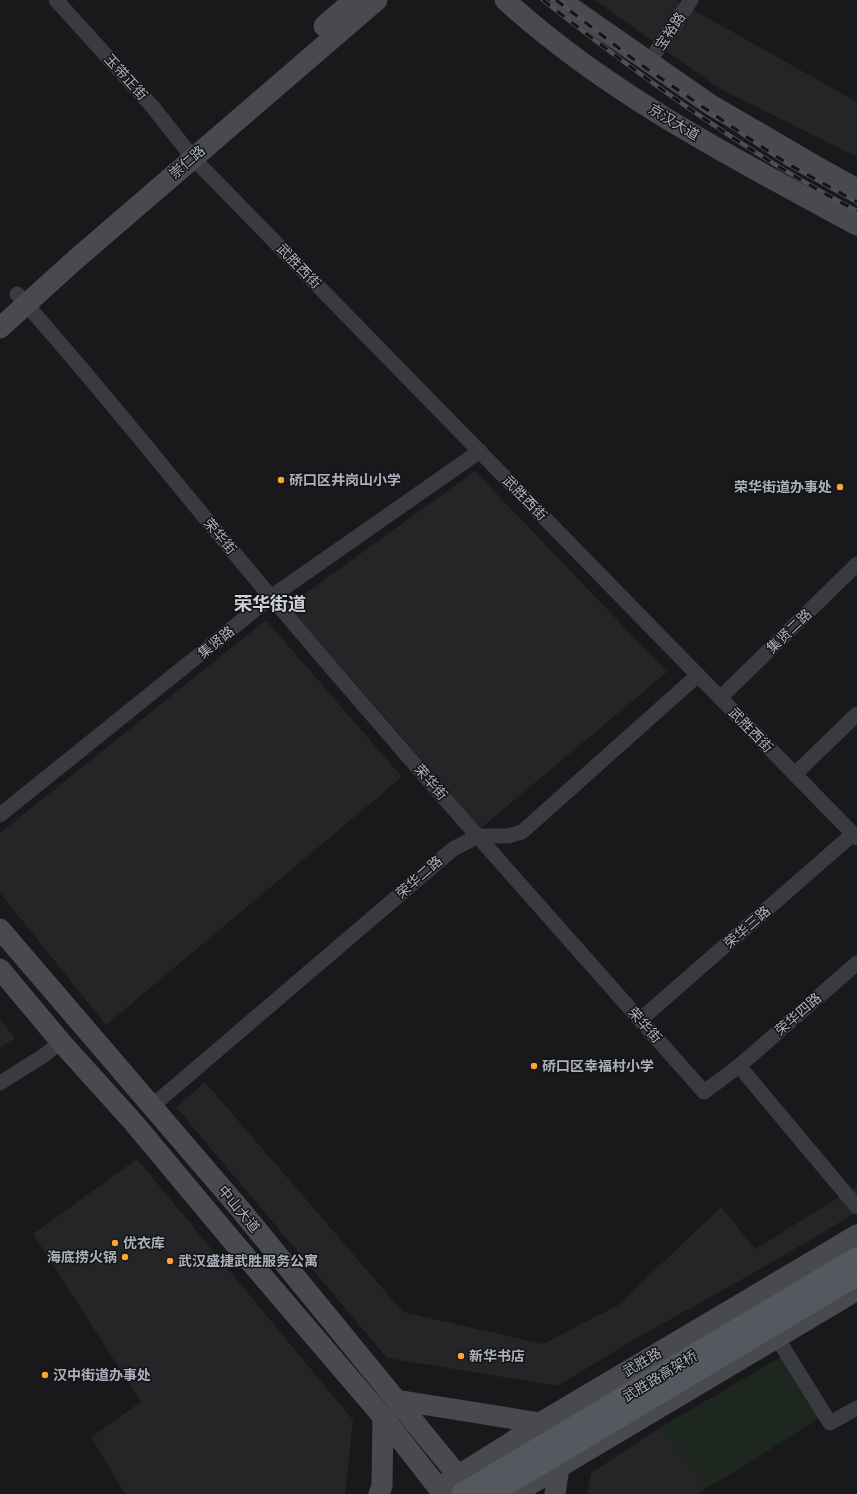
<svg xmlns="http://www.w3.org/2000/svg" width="857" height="1494" viewBox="0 0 857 1494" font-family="Mulish,'Noto Sans SC',sans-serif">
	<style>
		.built { fill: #252528 }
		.green { fill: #1e271f }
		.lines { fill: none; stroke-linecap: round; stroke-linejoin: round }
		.street { stroke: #3a3b40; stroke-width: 15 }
		.secondary { stroke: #484a50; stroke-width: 21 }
		.primary { stroke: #565860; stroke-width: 22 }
		.rail-casing { stroke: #4d4f55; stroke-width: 4.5 }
		.rail { stroke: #141416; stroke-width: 3; stroke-dasharray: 9; stroke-linecap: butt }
		.primary-bridge { stroke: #565860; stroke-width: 22 }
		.poi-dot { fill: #f9a633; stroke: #141416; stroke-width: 1.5 }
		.labels { text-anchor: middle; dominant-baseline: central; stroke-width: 3; stroke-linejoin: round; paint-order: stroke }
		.street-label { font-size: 14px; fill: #abb1bb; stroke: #141416 }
		.poi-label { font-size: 14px; font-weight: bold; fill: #abb1bb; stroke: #141416; text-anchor: start }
		.district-label { font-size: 18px; font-weight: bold; fill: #ccd0d7; stroke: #141416 }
	</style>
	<rect width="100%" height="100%" fill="#19191b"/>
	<!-- built -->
	<g class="built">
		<polygon points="595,0 676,0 857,102 857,157 720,89"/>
		<polygon points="475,471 667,672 481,828 288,606"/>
		<polygon points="266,620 402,777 106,1025 0,893 0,833"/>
		<polygon points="0,1019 15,1038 0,1048"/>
		<polygon points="205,1082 403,1312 543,1344 618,1305 721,1207 755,1249 857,1186 857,1212 764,1267 635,1339 558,1386 387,1358 176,1107"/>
		<polygon points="137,1159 353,1420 345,1494 125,1494 91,1437 141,1402 33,1234"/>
		<polygon points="661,1427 706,1488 698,1494 587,1494 591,1473"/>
	</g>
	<!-- green -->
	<polygon class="green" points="781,1357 820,1417 738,1470 706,1488 661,1427"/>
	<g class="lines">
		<!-- street -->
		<g class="street">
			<polyline points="56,0 152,106 193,158 857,838"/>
			<polyline points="649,62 691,0"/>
			<path d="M17 294C105 392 186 497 272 598 413 765 559 928 704 1092L739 1066 857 1207"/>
			<polyline points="720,698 857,564"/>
			<polyline points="795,774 857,714"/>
			<polyline points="0,815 271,597 480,451"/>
			<polyline points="640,1020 853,834"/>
			<polyline points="739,1066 857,963"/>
			<polyline points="0,1083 43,1056 61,1042"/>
			<polyline points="151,1107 453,849 478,836 508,836 522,832 698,675"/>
			<polyline points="777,1338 830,1423 857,1408"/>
		</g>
		<!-- secondary -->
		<g class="secondary">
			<path d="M505 0C608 94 735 159 857 225"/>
			<polyline points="560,0 711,105 819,168 857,189"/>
			<polyline points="324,26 354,0"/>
			<polyline points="0,328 75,260 377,0"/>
			<polyline points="0,929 240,1209 473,1494"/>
			<polyline points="0,969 61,1042 134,1123 230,1238 383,1417 443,1494"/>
			<polyline points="396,1400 540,1423"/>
			<polyline points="446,1483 504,1447 540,1423 857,1235"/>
			<polyline points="379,1494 382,1486 383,1417"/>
			<polyline points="514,1494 857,1290"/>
			<polyline points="555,1494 559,1467"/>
		</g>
		<!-- primary -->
		<polyline class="primary" points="490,1494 857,1275"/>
		<defs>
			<g id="rail">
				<path d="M543 0C642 78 745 152 857 211"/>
				<polyline points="556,0 637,62 747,137 788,164 857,202"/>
			</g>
		</defs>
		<!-- rail casing -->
		<use href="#rail" class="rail-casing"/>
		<!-- rail -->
		<use href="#rail" class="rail"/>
		<!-- primary-bridge -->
		<polyline class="primary-bridge" points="462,1494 857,1258"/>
	</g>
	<!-- markers -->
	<g class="poi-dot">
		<circle cx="281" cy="480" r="4"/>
		<circle cx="840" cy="487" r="4"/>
		<circle cx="534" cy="1066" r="4"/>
		<circle cx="115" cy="1243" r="4"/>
		<circle cx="125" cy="1257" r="4"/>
		<circle cx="170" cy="1261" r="4"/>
		<circle cx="461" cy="1356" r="4"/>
		<circle cx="45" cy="1375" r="4"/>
	</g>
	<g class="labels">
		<!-- street labels -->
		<g class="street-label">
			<text transform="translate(670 31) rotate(-56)">宝裕路</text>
			<text transform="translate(126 77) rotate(48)">玉带正街</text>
			<text transform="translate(674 122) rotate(31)">京汉大道</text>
			<text transform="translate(187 162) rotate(-41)">崇仁路</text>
			<text transform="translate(299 266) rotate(46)">武胜西街</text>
			<text transform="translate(525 498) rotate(46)">武胜西街</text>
			<text transform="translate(220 536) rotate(50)">荣华街</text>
			<text transform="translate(789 631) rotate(-44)">集贤二路</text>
			<text transform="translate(216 642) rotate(-39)">集贤路</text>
			<text transform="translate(751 730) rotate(46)">武胜西街</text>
			<text transform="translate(431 782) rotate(49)">荣华街</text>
			<text transform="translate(419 877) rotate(-41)">荣华二路</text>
			<text transform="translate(747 927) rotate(-41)">荣华三路</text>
			<text transform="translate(798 1014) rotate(-41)">荣华四路</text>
			<text transform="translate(645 1025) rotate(48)">荣华街</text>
			<text transform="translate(239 1209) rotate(50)">中山大道</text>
			<text transform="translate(642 1362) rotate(-31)">武胜路</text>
			<text transform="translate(660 1376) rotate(-31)">武胜路高架桥</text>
		</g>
		<!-- poi labels -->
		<g class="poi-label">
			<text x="289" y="480">硚口区井岗山小学</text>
			<text x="832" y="487" text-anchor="end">荣华街道办事处</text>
			<text x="542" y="1066">硚口区幸福村小学</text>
			<text x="123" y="1243">优衣库</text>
			<text x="117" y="1257" text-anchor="end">海底捞火锅</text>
			<text x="178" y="1261">武汉盛捷武胜服务公寓</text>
			<text x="469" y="1356">新华书店</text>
			<text x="53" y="1375">汉中街道办事处</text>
		</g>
		<!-- district labels -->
		<g class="district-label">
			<text x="270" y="603">荣华街道</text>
		</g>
	</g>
</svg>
